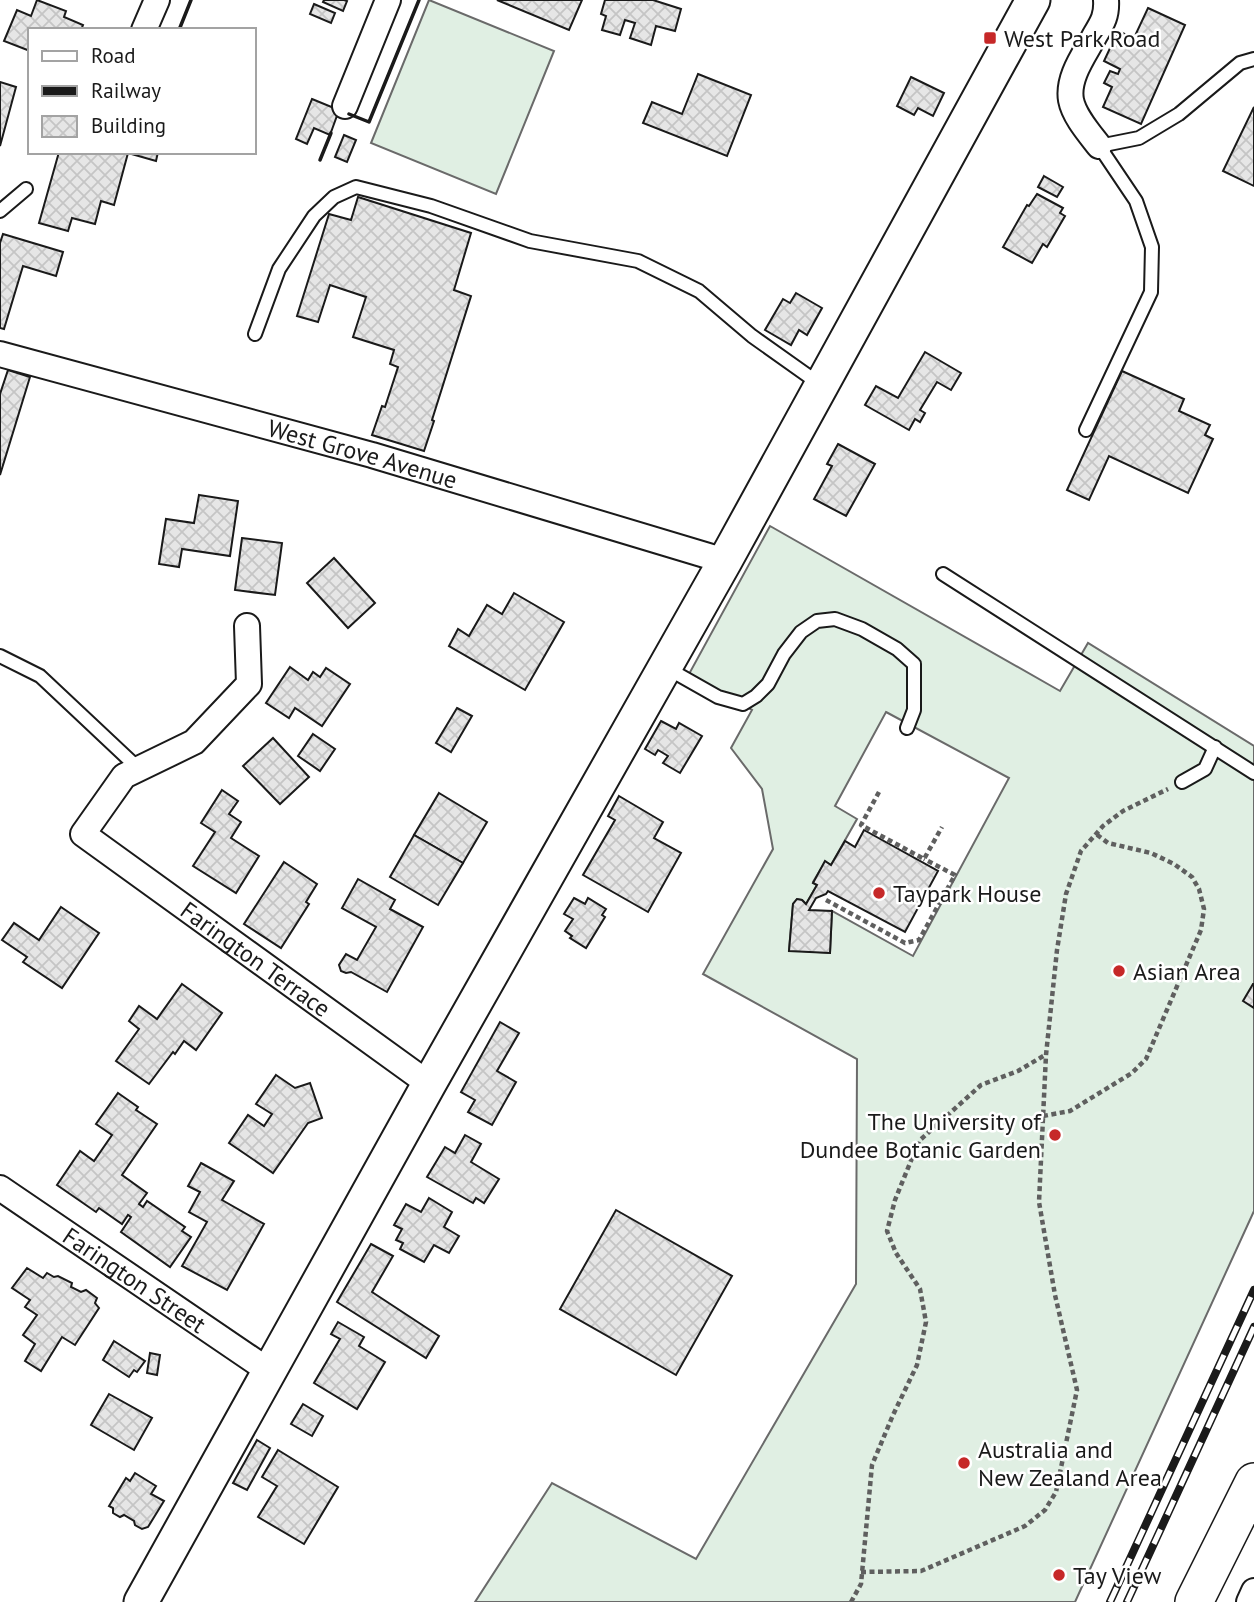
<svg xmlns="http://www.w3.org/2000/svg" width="1254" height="1602" viewBox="0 0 1254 1602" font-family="'PT Sans',sans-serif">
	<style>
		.garden { fill: #e0efe3; stroke: #6a6a6a; stroke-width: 2; fill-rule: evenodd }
		.building { fill: url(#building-cross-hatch); stroke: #1a1a1a; stroke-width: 2 }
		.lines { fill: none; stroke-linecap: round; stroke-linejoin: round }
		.lane-casing { stroke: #1a1a1a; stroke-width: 16 }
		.street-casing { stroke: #1a1a1a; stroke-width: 28 }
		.secondary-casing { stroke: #1a1a1a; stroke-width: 37 }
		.primary-casing { stroke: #1a1a1a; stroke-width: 40 }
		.path { stroke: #5f5f5f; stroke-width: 4.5; stroke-dasharray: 5 3.5; stroke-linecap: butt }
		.lane { stroke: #fff; stroke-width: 12 }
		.street { stroke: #fff; stroke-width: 24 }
		.secondary { stroke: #fff; stroke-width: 33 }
		.primary { stroke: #fff; stroke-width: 37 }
		.rail-casing { stroke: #1a1a1a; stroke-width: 8 }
		.rail { stroke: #fff; stroke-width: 5; stroke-dasharray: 16; stroke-linecap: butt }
		.wall { stroke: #1a1a1a; stroke-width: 3.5 }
		.poi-dot { fill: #c62828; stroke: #fff; stroke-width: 2.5 }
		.labels { text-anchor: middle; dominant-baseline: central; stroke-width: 5; stroke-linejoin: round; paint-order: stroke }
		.poi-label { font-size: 24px; fill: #1a1a1a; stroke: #fff; text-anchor: start }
		.street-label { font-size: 24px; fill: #1a1a1a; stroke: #fff }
	</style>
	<defs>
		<pattern id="building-cross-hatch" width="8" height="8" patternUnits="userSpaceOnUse" patternTransform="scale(1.75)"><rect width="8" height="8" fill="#e6e6e6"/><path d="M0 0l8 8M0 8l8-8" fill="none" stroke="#c5c5c5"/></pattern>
	</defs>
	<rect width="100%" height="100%" fill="#fff"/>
	<!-- garden -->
	<g class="garden">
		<polygon points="429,0 554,51 496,194 371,143"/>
		<path d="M770 526 1060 691 1088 643 1254 746V1211L1075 1602H475L552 1483 696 1559 856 1284 857 1059 703 974 773 849 762 789 731 748 752 710 689 674ZM886 712 1009 778 913 956 832 911 830 953 789 950 793 904 797 899 802 900 806 904 817 885 813 882 825 862 831 865 857 819 835 806Z"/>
	</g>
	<!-- building -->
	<g class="building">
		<polygon points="37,0 66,11 64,17 83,25 81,30 30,30 30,51 4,41 17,10 31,16"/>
		<polygon points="324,0 344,0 347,1 343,11 323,2"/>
		<polygon points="497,0 582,0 569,30"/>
		<polygon points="605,0 653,0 681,9 675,31 656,26 651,45 630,38 635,23 625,20 620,35 602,30 606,16 601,14"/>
		<polygon points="314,4 335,13 331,23 310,14"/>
		<polygon points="1148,8 1185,25 1141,124 1103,107 1112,87 1104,83 1110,71 1118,74 1120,69 1104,61 1118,31 1134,38"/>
		<polygon points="698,74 751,95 727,156 643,123 652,102 682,114"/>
		<polygon points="911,77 944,93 933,116 918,108 914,115 897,106"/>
		<polygon points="0,82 16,87 0,146"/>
		<polygon points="312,99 339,110 330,135 314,128 307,144 296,139"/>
		<polygon points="1254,107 1254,186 1223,171"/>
		<polygon points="344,135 356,140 347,162 335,157"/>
		<polygon points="59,152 158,152 156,161 128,153 114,205 101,201 95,224 72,218 68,231 39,223"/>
		<polygon points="1044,176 1063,187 1057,197 1038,187"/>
		<polygon points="1037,194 1063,208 1060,213 1065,216 1047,247 1043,244 1032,263 1003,247 1027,205 1029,206"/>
		<polygon points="358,197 471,233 454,290 471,296 432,420 434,421 424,451 372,435 382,406 385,407 398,367 390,364 394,350 353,337 366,297 330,285 318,322 297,316 329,214 351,220"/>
		<polygon points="3,234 63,252 56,276 23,266 4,329 0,328 0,243"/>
		<polygon points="796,293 822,308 807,335 799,330 791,345 765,330 783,299 790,303"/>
		<polygon points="925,352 961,373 951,390 937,382 920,410 925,413 920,422 915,419 909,430 865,405 876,386 898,398"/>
		<polygon points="8,370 30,377 0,475 0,394"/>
		<polygon points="1122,371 1184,399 1179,411 1210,425 1205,435 1213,439 1188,493 1109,456 1089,500 1067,490"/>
		<polygon points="838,444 875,464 846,516 814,499 832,466 827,464"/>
		<polygon points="199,495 238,501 230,556 182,549 179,567 159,564 166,519 194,523"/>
		<polygon points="242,538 282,543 275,595 235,590"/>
		<polygon points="334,558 375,603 348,628 307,583"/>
		<polygon points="514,593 564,622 525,690 449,646 458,629 469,636 487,605 502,614"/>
		<polygon points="290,667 308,680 313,672 320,677 326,668 350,684 322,726 295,708 289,718 266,703"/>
		<polygon points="457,708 472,716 451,752 436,743"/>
		<polygon points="661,721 676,729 679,723 702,736 680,773 663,763 668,756 658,750 655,755 645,749"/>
		<polygon points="313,734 335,749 320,771 298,756"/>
		<polygon points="273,738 309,777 280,804 243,766"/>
		<polygon points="222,790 238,801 229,814 241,822 231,838 259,856 236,893 193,866 215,832 201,823"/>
		<polygon points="439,793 487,822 463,863 414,835"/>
		<polygon points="619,796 663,822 654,838 681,853 648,912 583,875 615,820 608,816"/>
		<polygon points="864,830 938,871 905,932 828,891 826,894 816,898 809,910 832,911 830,953 789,951 793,904 797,899 802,900 806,904 817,885 813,883 825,861 831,865 845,841 855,847"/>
		<polygon points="414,835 463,863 438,905 390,877"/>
		<polygon points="284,862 317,884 306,902 309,904 281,948 244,924"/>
		<polygon points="358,879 395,900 390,909 423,927 387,992 351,972 346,973 341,971 339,965 346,954 357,960 376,927 342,908"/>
		<polygon points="574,898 585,904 588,898 606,909 602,915 605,917 586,948 570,938 572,936 565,931 573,919 564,914"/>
		<polygon points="61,907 99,933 62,988 23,962 27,957 2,940 14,923 39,940"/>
		<polygon points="182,984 222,1013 196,1050 184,1041 175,1054 173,1052 149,1084 116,1061 139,1029 129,1021 139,1006 157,1019"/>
		<polygon points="1253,984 1254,984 1254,1008 1243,1001"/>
		<polygon points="500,1022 519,1033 497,1071 516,1082 492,1125 468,1112 475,1100 461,1092"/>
		<polygon points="276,1075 295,1088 310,1083 322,1118 308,1123 273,1173 229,1143 248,1115 264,1126 272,1114 256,1104"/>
		<polygon points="118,1093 138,1107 136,1110 157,1124 122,1175 147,1193 139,1204 143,1207 147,1201 185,1227 182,1231 191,1237 170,1267 121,1232 131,1217 128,1215 122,1224 99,1208 96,1212 57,1185 80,1151 94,1161 112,1135 96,1124"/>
		<polygon points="465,1135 481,1144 471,1162 499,1179 484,1203 476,1198 473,1203 427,1177 445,1147 455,1153"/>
		<polygon points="201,1163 234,1181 222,1200 264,1224 227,1290 182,1266 207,1222 189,1212 200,1192 188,1186"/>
		<polygon points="429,1198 452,1212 444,1227 459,1236 449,1253 434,1245 424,1262 400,1249 403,1243 396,1240 402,1229 394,1225 406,1204 421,1212"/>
		<polygon points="616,1210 732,1276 676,1375 560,1309"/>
		<polygon points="371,1244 393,1256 372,1292 439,1336 426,1358 337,1302"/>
		<polygon points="27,1268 43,1278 47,1273 54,1277 58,1276 72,1283 71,1287 81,1292 86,1290 97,1298 95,1303 99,1308 75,1345 62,1337 41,1371 25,1361 35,1344 23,1335 37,1315 25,1307 30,1300 12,1288"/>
		<polygon points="338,1322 364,1337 359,1346 385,1362 357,1409 314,1383 340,1339 331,1334"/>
		<polygon points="114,1341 145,1361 137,1372 134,1370 129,1377 103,1360"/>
		<polygon points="150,1353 160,1355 157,1375 147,1373"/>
		<polygon points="109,1394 152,1418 134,1450 91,1425"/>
		<polygon points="303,1404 323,1416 312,1436 291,1424"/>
		<polygon points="257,1440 270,1448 247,1490 233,1483"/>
		<polygon points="278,1450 338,1487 304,1544 258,1517 277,1486 262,1477"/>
		<polygon points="135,1473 156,1486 151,1494 164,1501 148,1527 142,1529 135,1525 134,1521 124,1515 120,1517 113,1513 113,1508 109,1506 126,1478 130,1481"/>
	</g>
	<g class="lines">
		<defs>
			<g id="lane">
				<polyline points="0,211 26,189"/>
				<polyline points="255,334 279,269 314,216 334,197 356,187 431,206 530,241 638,261 699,291 752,336 821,385"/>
				<polyline points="1086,430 1151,292 1152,247 1136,201 1099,146 1139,138 1179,114 1240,63 1254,59"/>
				<polyline points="943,574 1254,773"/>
				<polyline points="0,656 40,676 139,769"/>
				<polyline points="665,667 718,697 743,704 756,696 768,684 784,654 801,632 817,621 835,619 862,629 897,649 914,664 914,710 907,728"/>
				<polyline points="1182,782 1205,769 1215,747"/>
			</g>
			<g id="street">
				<polyline points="144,30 157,0"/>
				<polyline points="345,106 388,0"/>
				<path d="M1099 146C1089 133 1074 116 1071 100 1067 77 1085 54 1095 35 1103 22 1107 15 1106 0"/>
				<path id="s1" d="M0 354 372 455 725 561"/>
				<path id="s2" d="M247 626 249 684 194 742 124 776 83 834 429 1084"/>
				<path id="s3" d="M0 1188 269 1371"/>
				<polyline points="1249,1602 1254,1591"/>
			</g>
			<polyline id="secondary" points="141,1602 429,1084 725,561 1033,0"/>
			<polyline id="primary" points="1194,1602 1254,1482"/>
		</defs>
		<!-- lane casing -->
		<use href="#lane" class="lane-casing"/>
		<!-- street casing -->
		<use href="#street" class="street-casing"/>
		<!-- secondary casing -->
		<use href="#secondary" class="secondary-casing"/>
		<!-- primary casing -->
		<use href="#primary" class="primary-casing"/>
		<!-- path -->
		<g class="path">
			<polyline points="879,792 861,825 924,859 942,827"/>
			<polyline points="826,900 905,943 919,940 955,875 924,859"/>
			<polyline points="1043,1116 1070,1111 1132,1073 1146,1059 1201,930 1204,909 1199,889 1192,877 1174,864 1151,853 1108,843 1096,834"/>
			<polyline points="861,1572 921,1571 1025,1526 1045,1510 1056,1492 1077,1390 1055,1295 1039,1202 1046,1055 1057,950 1066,894 1081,851 1103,826 1123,811 1168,789"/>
			<polyline points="851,1602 861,1584 872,1465 893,1415 917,1365 926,1322 920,1289 896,1253 887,1231 895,1200 919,1141 981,1085 1018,1071 1045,1055"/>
		</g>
		<!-- lane -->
		<use href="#lane" class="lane"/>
		<!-- street -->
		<use href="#street" class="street"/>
		<!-- secondary -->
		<use href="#secondary" class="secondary"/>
		<!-- primary -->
		<use href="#primary" class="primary"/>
		<defs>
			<g id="rail">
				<polyline points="1110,1602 1254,1290"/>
				<polyline points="1127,1602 1254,1327"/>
			</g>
		</defs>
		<!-- rail casing -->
		<use href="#rail" class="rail-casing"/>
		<!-- rail -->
		<use href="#rail" class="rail"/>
		<!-- wall -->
		<g class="wall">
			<polyline points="179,30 191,0"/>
			<polyline points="349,114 369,122 419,0"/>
			<polyline points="320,160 331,133"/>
		</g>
	</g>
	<!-- markers -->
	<g class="poi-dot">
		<rect x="983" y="31" width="14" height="14" rx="3.5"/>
		<circle cx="879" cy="893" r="7"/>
		<circle cx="1119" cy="971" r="7"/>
		<circle cx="1055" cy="1135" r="7"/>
		<circle cx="964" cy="1463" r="7"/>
		<circle cx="1059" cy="1575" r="7"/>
	</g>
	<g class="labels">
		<!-- poi labels -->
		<g class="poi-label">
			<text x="1004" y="38">West Park Road</text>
			<text x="893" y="893">Taypark House</text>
			<text x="1133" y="971">Asian Area</text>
			<text x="1041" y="1121" text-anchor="end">The University of<tspan x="1041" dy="28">Dundee Botanic Garden</tspan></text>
			<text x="978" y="1449">Australia and<tspan x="978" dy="28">New Zealand Area</tspan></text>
			<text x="1073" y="1575">Tay View</text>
		</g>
		<!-- street labels -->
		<g class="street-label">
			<text stroke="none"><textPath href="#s1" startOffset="376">West Grove Avenue</textPath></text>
			<text stroke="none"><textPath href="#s2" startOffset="500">Farington Terrace</textPath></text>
			<text stroke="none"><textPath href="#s3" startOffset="163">Farington Street</textPath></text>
		</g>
	</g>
	<!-- legend -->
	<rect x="28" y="28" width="228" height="126" fill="#ffffff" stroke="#a3a3a3" stroke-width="2"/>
	<rect x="42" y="51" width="35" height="10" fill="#ffffff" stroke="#a3a3a3" stroke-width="2"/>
	<text x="91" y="63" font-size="21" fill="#1a1a1a">Road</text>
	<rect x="42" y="86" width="35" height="10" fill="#1a1a1a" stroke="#a3a3a3" stroke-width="2"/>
	<text x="91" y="98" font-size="21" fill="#1a1a1a">Railway</text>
	<rect x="42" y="116" width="35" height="21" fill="url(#building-cross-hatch)" stroke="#a3a3a3" stroke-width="2"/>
	<text x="91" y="133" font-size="21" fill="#1a1a1a">Building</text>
</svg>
